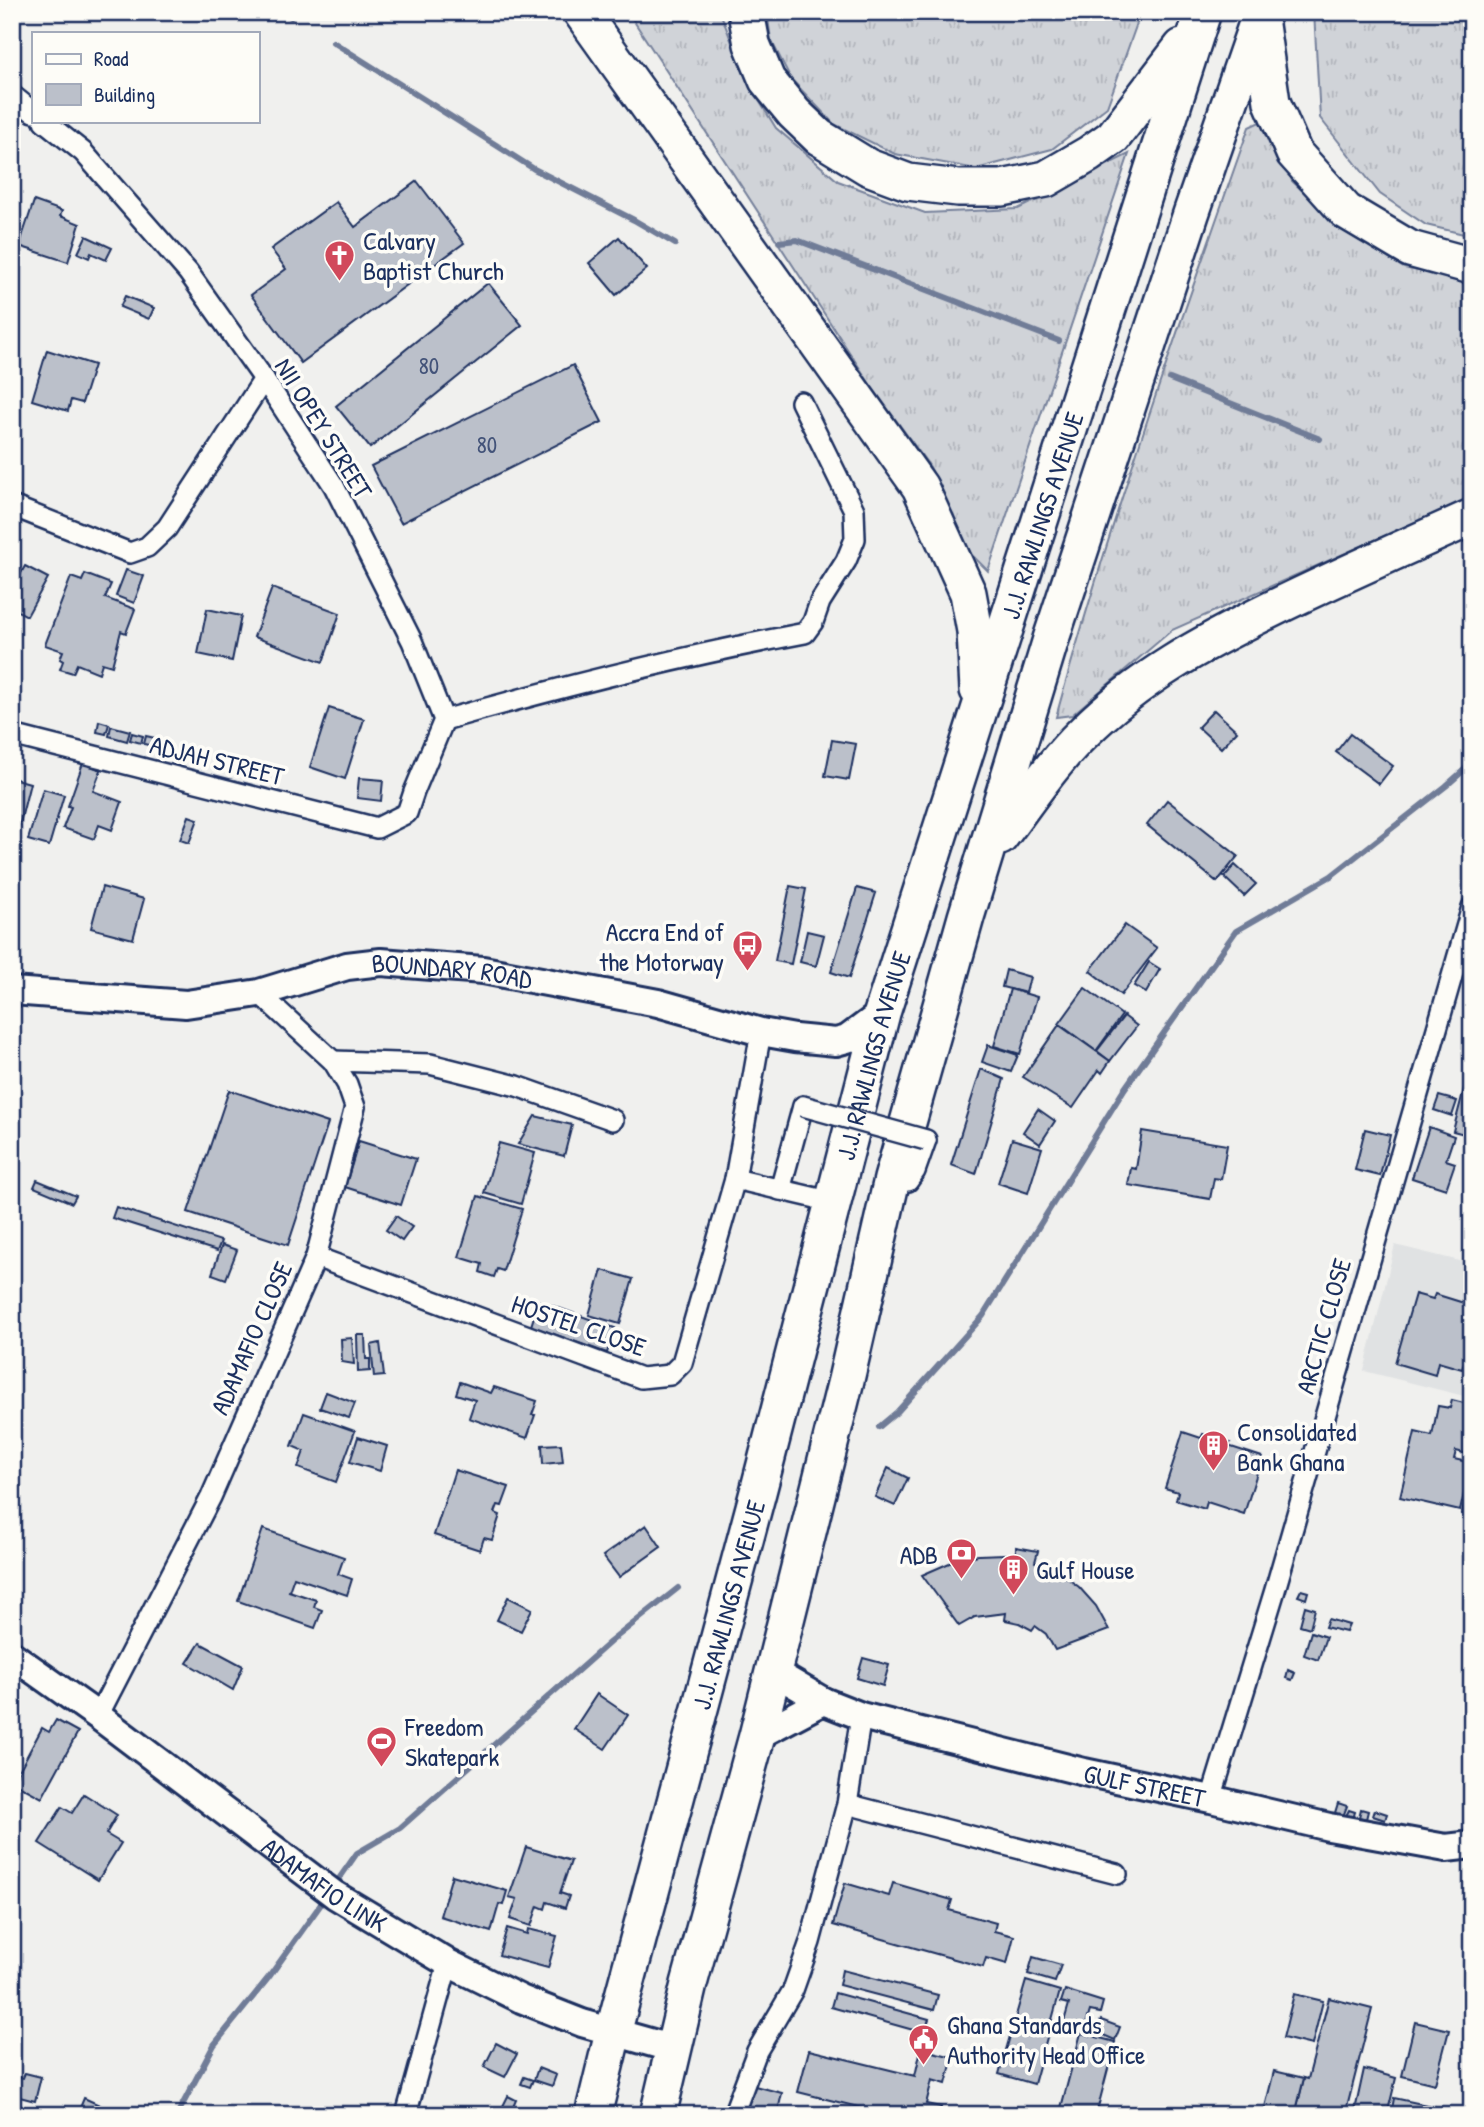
<svg xmlns="http://www.w3.org/2000/svg" width="1484" height="2127" viewBox="0 0 1484 2127" font-family="'Patrick Hand',sans-serif">
	<style>
		.built { fill: #e0e2e3 }
		.grass { fill: url(#grass-tufts); stroke: #76819b; stroke-width: 2 }
		.lines { fill: none; stroke-linecap: round; stroke-linejoin: round }
		.stream { stroke: #6f7b97; stroke-width: 6 }
		.building { fill: #bbc0ca; stroke: #1b2f5e; stroke-width: 2 }
		.street-casing { stroke: #1b2f5e; stroke-width: 24 }
		.secondary-casing { stroke: #1b2f5e; stroke-width: 32 }
		.highway-casing { stroke: #1b2f5e; stroke-width: 40 }
		.street { stroke: #fdfcf7; stroke-width: 19 }
		.secondary { stroke: #fdfcf7; stroke-width: 26 }
		.highway { stroke: #fdfcf7; stroke-width: 35 }
		.street-bridge-casing { stroke: #1b2f5e; stroke-width: 24; stroke-linecap: butt }
		.street-bridge { stroke: #fdfcf7; stroke-width: 19 }
		.labels { text-anchor: middle; dominant-baseline: central; stroke-width: 7; stroke-linejoin: round; paint-order: stroke }
		.number-label { font-size: 23px; fill: #435379 }
		.poi-label { font-size: 26px; fill: #1b2f5e; stroke: #fdfcf7; text-anchor: start }
		.street-label { font-size: 26px; fill: #1b2f5e; stroke: #fdfcf7 }
	</style>
	<defs>
		<pattern id="grass-tufts" width="24" height="20" patternUnits="userSpaceOnUse" patternTransform="scale(1.75)"><rect width="24" height="20" fill="#d0d3d8"/><path d="M3 7l-1-3M5 7V3M7 7l1-3M15 17l-1-3M17 17v-4M19 17l1-3" fill="none" stroke="#b2b5bc"/></pattern>
	</defs>
	<rect width="100%" height="100%" fill="#f0f0ee"/>
	<filter id="ink" filterUnits="userSpaceOnUse"><feTurbulence type="fractalNoise" baseFrequency=".0143" numOctaves="2"/><feDisplacementMap in="SourceGraphic" scale="14" xChannelSelector="R" yChannelSelector="G"/><feConvolveMatrix kernelMatrix="1 2 1 2 8 2 1 2 1" color-interpolation-filters="sRGB"/></filter>
	<g filter="url(#ink)">
		<!-- built -->
		<polygon class="built" points="1395,1245 1472,1264 1472,1398 1364,1371"/>
		<!-- grass -->
		<g class="grass">
			<polygon points="628,12 720,12 747,81 776,128 838,181 925,213 1018,209 1129,154 988,571 971,554 930,467 870,384"/>
			<polygon points="767,12 1141,12 1107,107 1052,149 976,169 895,154 834,124 791,79 771,40"/>
			<polygon points="1314,12 1472,12 1472,236 1426,225 1380,194 1320,118"/>
			<path d="M1266 119 1292 181 1347 233 1404 268 1472 282V497L1172 630 1072 715 1056 717C1111 518 1180 322 1249 127Z"/>
		</g>
		<g class="lines">
			<!-- stream -->
			<g class="stream">
				<polyline points="284,12 291,17"/>
				<polyline points="333,42 534,169 634,220 675,244"/>
				<polyline points="779,242 797,240 1059,341"/>
				<polyline points="1170,379 1320,439"/>
				<polyline points="879,1427 897,1412 983,1316 1125,1088 1236,931 1331,876 1446,786 1472,763"/>
				<polyline points="334,1886 357,1853 400,1828 610,1642 678,1588"/>
				<polyline points="177,2115 214,2045 269,1977 326,1897"/>
			</g>
		</g>
		<!-- building -->
		<g class="building">
			<polygon points="417,181 464,243 301,363 251,295 286,269 271,249 336,202 355,227"/>
			<polygon points="34,201 62,211 60,216 80,224 68,262 19,246"/>
			<polygon points="86,236 112,248 106,260 91,253 89,258 78,253"/>
			<polygon points="619,237 647,269 616,295 589,263"/>
			<polygon points="488,283 522,325 370,448 336,406"/>
			<polygon points="125,296 154,308 149,319 120,307"/>
			<polygon points="47,350 94,365 82,403 71,400 68,411 32,400"/>
			<polygon points="573,365 602,422 401,523 371,466"/>
			<polygon points="25,566 48,578 27,616 12,608 12,600 19,589 14,586"/>
			<polygon points="126,570 144,576 134,603 116,596"/>
			<polygon points="85,574 111,584 105,598 135,609 126,633 121,631 112,666 102,663 99,673 77,664 73,673 60,669 63,661 60,659 63,651 45,645 71,577 82,581"/>
			<polygon points="272,588 340,613 323,662 254,637"/>
			<polygon points="207,609 241,616 232,661 198,654"/>
			<polygon points="329,708 364,719 345,779 310,767"/>
			<polygon points="1214,710 1237,731 1221,748 1198,727"/>
			<polygon points="99,721 109,724 106,734 97,732"/>
			<polygon points="111,726 130,731 127,741 109,736"/>
			<polygon points="132,733 143,736 141,743 130,740"/>
			<polygon points="1350,734 1393,766 1379,784 1336,752"/>
			<polygon points="146,736 155,738 153,746 144,744"/>
			<polygon points="832,740 856,744 849,780 825,776"/>
			<polygon points="83,763 101,770 93,791 122,802 112,830 99,825 94,839 63,828 71,807 68,806"/>
			<polygon points="12,778 30,783 17,835 12,834"/>
			<polygon points="359,778 383,780 381,801 357,798"/>
			<polygon points="43,789 64,795 49,846 28,840"/>
			<polygon points="1167,800 1238,856 1217,882 1147,825"/>
			<polygon points="189,816 198,819 189,843 180,840"/>
			<polygon points="1235,865 1256,884 1244,896 1224,877"/>
			<polygon points="790,886 806,889 791,964 775,961"/>
			<polygon points="102,887 144,899 133,939 91,928"/>
			<polygon points="857,888 876,893 849,978 831,972"/>
			<polygon points="1125,925 1157,948 1121,995 1090,971"/>
			<polygon points="807,931 824,935 816,966 800,962"/>
			<polygon points="1149,962 1160,969 1146,993 1134,986"/>
			<polygon points="1006,970 1030,977 1026,993 1002,987"/>
			<polygon points="1085,988 1122,1015 1096,1051 1059,1024"/>
			<polygon points="1010,989 1037,997 1020,1054 994,1046"/>
			<polygon points="1124,1016 1137,1026 1110,1061 1097,1051"/>
			<polygon points="1059,1025 1110,1061 1102,1073 1099,1070 1073,1108 1023,1077"/>
			<polygon points="988,1045 1018,1055 1011,1072 982,1062"/>
			<polygon points="981,1069 1004,1079 976,1174 951,1165"/>
			<polygon points="1464,1089 1472,1091 1472,1136 1453,1131"/>
			<polygon points="229,1090 328,1123 288,1245 188,1212"/>
			<polygon points="1439,1096 1457,1101 1452,1116 1434,1110"/>
			<polygon points="1038,1109 1055,1121 1040,1144 1023,1132"/>
			<polygon points="535,1116 572,1125 564,1156 518,1144"/>
			<polygon points="1429,1127 1454,1136 1446,1160 1455,1163 1446,1189 1412,1178"/>
			<polygon points="1365,1129 1390,1135 1380,1176 1355,1170"/>
			<polygon points="1142,1131 1227,1145 1221,1179 1214,1178 1210,1199 1128,1185 1131,1168 1136,1169"/>
			<polygon points="1012,1139 1042,1148 1028,1193 998,1183"/>
			<polygon points="359,1141 416,1159 401,1205 345,1187"/>
			<polygon points="499,1143 535,1153 521,1204 484,1193"/>
			<polygon points="37,1180 76,1196 72,1203 34,1187"/>
			<polygon points="478,1196 522,1209 503,1271 497,1269 494,1277 480,1272 482,1264 459,1257"/>
			<polygon points="116,1207 221,1241 217,1251 112,1218"/>
			<polygon points="396,1216 412,1227 402,1241 386,1230"/>
			<polygon points="222,1245 237,1250 226,1279 212,1274"/>
			<polygon points="602,1270 633,1279 620,1324 589,1315"/>
			<polygon points="1415,1294 1433,1299 1435,1294 1467,1304 1465,1311 1472,1313 1472,1365 1464,1363 1462,1369 1438,1362 1435,1375 1395,1363"/>
			<polygon points="539,1301 615,1328 607,1353 531,1326"/>
			<polygon points="357,1335 365,1335 366,1359 370,1359 370,1371 358,1372"/>
			<polygon points="352,1338 354,1364 342,1362 341,1339"/>
			<polygon points="380,1343 384,1376 374,1377 371,1345"/>
			<polygon points="460,1382 491,1393 494,1387 537,1401 532,1415 535,1415 527,1438 469,1418 475,1400 456,1394"/>
			<polygon points="326,1392 355,1403 349,1418 320,1408"/>
			<polygon points="1452,1400 1472,1405 1472,1455 1456,1451 1454,1459 1471,1463 1460,1511 1400,1497 1415,1432 1432,1436 1438,1406 1450,1408"/>
			<polygon points="304,1413 355,1431 336,1482 298,1468 304,1451 292,1446"/>
			<polygon points="1183,1432 1201,1438 1203,1434 1230,1443 1228,1446 1262,1457 1244,1514 1207,1502 1205,1509 1176,1500 1178,1492 1165,1488"/>
			<polygon points="358,1437 387,1446 380,1471 350,1462"/>
			<polygon points="561,1444 563,1462 543,1464 542,1445"/>
			<polygon points="888,1468 908,1478 895,1506 875,1497"/>
			<polygon points="455,1470 509,1487 502,1506 498,1505 495,1513 500,1515 492,1540 484,1538 480,1550 434,1535"/>
			<polygon points="1471,1470 1472,1470 1472,1516 1462,1514"/>
			<polygon points="646,1525 661,1547 619,1577 603,1556"/>
			<polygon points="263,1529 344,1557 338,1574 352,1579 347,1595 294,1577 289,1591 316,1600 314,1607 322,1610 315,1628 238,1601"/>
			<polygon points="1016,1547 1038,1551 1035,1562 1059,1572 1079,1587 1096,1606 1109,1630 1055,1650 1046,1634 1035,1626 1032,1630 1019,1623 1005,1620 1006,1613 975,1617 959,1626 922,1575 954,1561 978,1555 1005,1554 1016,1557"/>
			<polygon points="1301,1590 1308,1592 1306,1599 1298,1596"/>
			<polygon points="508,1597 532,1609 521,1631 497,1620"/>
			<polygon points="1305,1606 1315,1609 1310,1628 1300,1625"/>
			<polygon points="1328,1619 1349,1625 1346,1632 1325,1627"/>
			<polygon points="1311,1632 1326,1637 1318,1660 1304,1655"/>
			<polygon points="200,1643 243,1666 233,1690 187,1663"/>
			<polygon points="863,1658 889,1665 883,1686 857,1678"/>
			<polygon points="1288,1670 1295,1673 1292,1680 1286,1678"/>
			<polygon points="597,1694 628,1715 605,1749 574,1729"/>
			<polygon points="56,1720 78,1732 42,1798 13,1782 42,1728 49,1732"/>
			<polygon points="84,1794 117,1815 106,1834 121,1843 98,1880 39,1843 62,1807 72,1813"/>
			<polygon points="1338,1803 1347,1806 1342,1819 1334,1816"/>
			<polygon points="1361,1809 1368,1811 1366,1819 1359,1817"/>
			<polygon points="1349,1810 1355,1812 1353,1819 1346,1816"/>
			<polygon points="1375,1810 1387,1814 1385,1820 1373,1816"/>
			<polygon points="526,1847 571,1861 560,1893 569,1896 565,1908 547,1902 545,1909 538,1906 531,1926 510,1919 517,1899 509,1897"/>
			<polygon points="452,1875 507,1891 503,1905 499,1904 491,1932 440,1916"/>
			<polygon points="845,1883 889,1896 893,1883 952,1900 949,1910 996,1923 994,1931 1014,1936 1007,1964 986,1958 983,1967 833,1925"/>
			<polygon points="507,1928 527,1934 528,1929 557,1936 548,1968 499,1955"/>
			<polygon points="1033,1957 1061,1965 1055,1982 1028,1974"/>
			<polygon points="842,1970 938,1995 934,2010 839,1985"/>
			<polygon points="1026,1981 1060,1991 1034,2084 999,2074"/>
			<polygon points="1065,1990 1103,2002 1100,2013 1090,2011 1084,2031 1063,2025 1069,2004 1061,2002"/>
			<polygon points="835,1993 929,2019 924,2033 831,2007"/>
			<polygon points="1294,1994 1323,2001 1312,2045 1283,2038"/>
			<polygon points="1329,1998 1372,2009 1345,2115 1295,2115 1304,2078 1308,2079"/>
			<polygon points="1101,2020 1120,2027 1115,2040 1096,2032"/>
			<polygon points="1415,2022 1449,2030 1435,2084 1402,2076"/>
			<polygon points="1081,2033 1115,2042 1096,2115 1059,2115"/>
			<polygon points="496,2043 517,2054 505,2077 484,2067"/>
			<polygon points="921,2049 953,2057 946,2084 932,2080 926,2104 941,2107 939,2115 890,2115 798,2092 809,2050 915,2076"/>
			<polygon points="538,2068 556,2075 552,2086 534,2080"/>
			<polygon points="1364,2069 1396,2078 1387,2115 1354,2115"/>
			<polygon points="1274,2071 1304,2078 1295,2115 1263,2115"/>
			<polygon points="25,2073 41,2077 35,2101 12,2095 16,2077 23,2078"/>
			<polygon points="524,2077 533,2080 530,2087 521,2084"/>
			<polygon points="751,2085 782,2093 777,2115 744,2115"/>
			<polygon points="508,2096 516,2100 511,2112 502,2108"/>
			<polygon points="84,2098 106,2108 103,2115 77,2115"/>
			<polygon points="1394,2098 1436,2107 1434,2115 1391,2115"/>
			<polygon points="797,2108 821,2115 795,2115"/>
		</g>
		<g class="lines">
			<defs>
				<g id="street">
					<polyline points="12,95 33,112"/>
					<polyline points="12,506 130,553 147,547 167,528 264,379"/>
					<path d="M444 720C564 686 683 656 805 633L813 622 820 602 846 561 855 539 854 510 801 402"/>
					<polyline points="12,735 377,828 407,813 414,792 444,720 412,641 334,486 264,379 188,272 83,152 44,121"/>
					<polyline points="333,1061 430,1064 517,1086 613,1120"/>
					<polyline points="735,1179 833,1202"/>
					<polyline points="892,1179 908,1181 915,1171 926,1140"/>
					<polyline points="780,1190 803,1106"/>
					<polyline points="316,1257 641,1378 670,1375 682,1363 735,1179 761,1032"/>
					<polyline points="98,1716 211,1497 316,1257 355,1107 347,1084 333,1061 259,993"/>
					<polyline points="1211,1799 1275,1590 1472,907"/>
					<polyline points="847,1804 1117,1874"/>
					<polyline points="406,2115 448,1963"/>
					<polyline points="733,2115 757,2051 793,1990 810,1942 847,1804 861,1716"/>
				</g>
				<g id="secondary">
					<path id="s1" d="M12 991 186 1004 259 993 347 966 381 962 483 970 658 1003 761 1032 795 1038 836 1042 847 1039 882 1013"/>
					<path id="s2" d="M12 1655 98 1716 335 1895 448 1963 521 1999 582 2023 674 2049"/>
					<path id="s3" d="M772 1671 823 1701 861 1716 1084 1772 1211 1799 1329 1827 1446 1848 1472 1845"/>
					<polyline points="757,1736 823,1701"/>
				</g>
				<g id="highway">
					<polyline points="581,12 920,487 968,593 975,631 978,690"/>
					<polyline points="746,12 752,44 767,80 794,113 819,137 868,167 908,182 958,188 1002,188 1046,179 1089,154 1113,137 1182,47"/>
					<polyline points="1261,25 1272,102 1294,153 1346,211 1410,249 1472,266"/>
					<path d="M1000 837C1027 802 1051 764 1083 733 1139 677 1203 643 1274 608 1339 576 1406 547 1472 517"/>
					<path id="s4" d="M593 2115 613 2033 758 1492 882 1013 1203 12"/>
					<polyline points="658,2115 689,1984 757,1736 846,1380 892,1179 966,917 1051,639 1191,214 1261,12"/>
				</g>
			</defs>
			<!-- street casing -->
			<use href="#street" class="street-casing"/>
			<!-- secondary casing -->
			<use href="#secondary" class="secondary-casing"/>
			<!-- highway casing -->
			<use href="#highway" class="highway-casing"/>
			<!-- street -->
			<use href="#street" class="street"/>
			<!-- secondary -->
			<use href="#secondary" class="secondary"/>
			<!-- highway -->
			<use href="#highway" class="highway"/>
			<defs>
				<polyline id="street-bridge" points="803,1106 926,1140"/>
			</defs>
			<!-- street-bridge casing -->
			<use href="#street-bridge" class="street-bridge-casing"/>
			<!-- street-bridge -->
			<use href="#street-bridge" class="street-bridge"/>
		</g>
	</g>
	<!-- icons -->
	<defs>
		<symbol id="church-pin" viewBox="-11 -11 22 30"><path d="M0 17L-7.5 6A9.5 9.5 0 1 1 7.5 6Z" fill="#d1495b" stroke="#fdfcf7"/><path d="M-1.2-6h2.4v3.5h3.3v2.4h-3.3V6h-2.4V-.1h-3.3v-2.4h3.3Z" fill="#fff"/></symbol>
		<symbol id="bus-pin" viewBox="-11 -11 22 30"><path d="M0 17L-7.5 6A9.5 9.5 0 1 1 7.5 6Z" fill="#d1495b" stroke="#fdfcf7"/><path d="M-5-6H5V4H4V6H2V4H-2V6H-4V4H-5ZM-3.5-4V0h7V-4ZM-3.5 1.2v1.5H-2V1.2ZM2 1.2v1.5H3.5V1.2Z" fill="#fff"/></symbol>
		<symbol id="building-pin" viewBox="-11 -11 22 30"><path d="M0 17L-7.5 6A9.5 9.5 0 1 1 7.5 6Z" fill="#d1495b" stroke="#fdfcf7"/><path d="M-4-6H4V6H1V3H-1V6H-4ZM-2.5-4.3h1.7v1.8h-1.7ZM.8-4.3h1.7v1.8H.8ZM-2.5-1h1.7V.8h-1.7ZM.8-1h1.7V.8H.8Z" fill="#fff"/></symbol>
		<symbol id="bank-pin" viewBox="-11 -11 22 30"><path d="M0 17L-7.5 6A9.5 9.5 0 1 1 7.5 6Z" fill="#d1495b" stroke="#fdfcf7"/><path d="M-6-4H6V4H-6ZM0-2.3a2.3 2.3 0 1 0 0 4.6a2.3 2.3 0 1 0 0-4.6Z" fill="#fff"/></symbol>
		<symbol id="stadium-pin" viewBox="-11 -11 22 30"><path d="M0 17L-7.5 6A9.5 9.5 0 1 1 7.5 6Z" fill="#d1495b" stroke="#fdfcf7"/><path d="M0-5a6.5 5 0 1 0 0 10a6.5 5 0 1 0 0-10ZM-3.5-1.8h7v3.6h-7Z" fill="#fff"/></symbol>
		<symbol id="civic-pin" viewBox="-11 -11 22 30"><path d="M0 17L-7.5 6A9.5 9.5 0 1 1 7.5 6Z" fill="#d1495b" stroke="#fdfcf7"/><path d="M-.6-6.5H3V-4.5H.6V-3L4-1V1h2V6H-6V1h2V-1L-.6-3ZM-1.2 2.5V6h2.4V2.5Z" fill="#fff"/></symbol>
	</defs>
	<g fill-rule="evenodd">
		<use href="#church-pin" x="322" y="238" width="35" height="47"/>
		<use href="#bus-pin" x="730" y="928" width="35" height="47"/>
		<use href="#building-pin" x="1196" y="1428" width="35" height="47"/>
		<use href="#bank-pin" x="944" y="1536" width="35" height="47"/>
		<use href="#building-pin" x="996" y="1552" width="35" height="47"/>
		<use href="#stadium-pin" x="364" y="1724" width="35" height="47"/>
		<use href="#civic-pin" x="906" y="2022" width="35" height="47"/>
	</g>
	<g class="labels">
		<!-- number labels -->
		<g class="number-label">
			<text x="429" y="365">80</text>
			<text x="487" y="444">80</text>
		</g>
		<!-- poi labels -->
		<g class="poi-label">
			<text x="363" y="240">Calvary<tspan x="363" dy="30">Baptist Church</tspan></text>
			<text x="724" y="931" text-anchor="end">Accra End of<tspan x="724" dy="30">the Motorway</tspan></text>
			<text x="1237" y="1431">Consolidated<tspan x="1237" dy="30">Bank Ghana</tspan></text>
			<text x="938" y="1554" text-anchor="end">ADB</text>
			<text x="1036" y="1569">Gulf House</text>
			<text x="405" y="1726">Freedom<tspan x="405" dy="30">Skatepark</tspan></text>
			<text x="947" y="2024">Ghana Standards<tspan x="947" dy="30">Authority Head Office</tspan></text>
		</g>
		<!-- street labels -->
		<g class="street-label">
			<text transform="translate(324 428) rotate(58)">NII OPEY STREET</text>
			<text stroke="none"><textPath href="#s4" startOffset="1662">J.J. RAWLINGS AVENUE</textPath></text>
			<text transform="translate(217 760) rotate(14)">ADJAH STREET</text>
			<text stroke="none"><textPath href="#s1" startOffset="446">BOUNDARY ROAD</textPath></text>
			<text stroke="none"><textPath href="#s4" startOffset="1096">J.J. RAWLINGS AVENUE</textPath></text>
			<text transform="translate(579 1325) rotate(19)">HOSTEL CLOSE</text>
			<text transform="translate(1323 1326) rotate(-74)">ARCTIC CLOSE</text>
			<text transform="translate(251 1338) rotate(-66)">ADAMAFIO CLOSE</text>
			<text stroke="none"><textPath href="#s4" startOffset="528">J.J. RAWLINGS AVENUE</textPath></text>
			<text stroke="none"><textPath href="#s3" startOffset="392">GULF STREET</textPath></text>
			<text stroke="none"><textPath href="#s2" startOffset="388">ADAMAFIO LINK</textPath></text>
		</g>
	</g>
	<!-- margin -->
	<rect width="1484" height="2127" fill="none" stroke="#fdfcf7" stroke-width="42"/>
	<rect x="21" y="21" width="1442" height="2085" fill="none" stroke="#1b2f5e" stroke-width="2.5" filter="url(#ink)"/>
	<!-- legend -->
	<rect x="32" y="32" width="228" height="91" fill="#fdfcf7" stroke="#a3aaba" stroke-width="2"/>
	<rect x="46" y="54" width="35" height="10" fill="#fdfcf7" stroke="#a3aaba" stroke-width="2"/>
	<text x="94" y="66" font-size="21" fill="#1b2f5e">Road</text>
	<rect x="46" y="84" width="35" height="21" fill="#bbc0ca" stroke="#a3aaba" stroke-width="2"/>
	<text x="94" y="102" font-size="21" fill="#1b2f5e">Building</text>
</svg>
